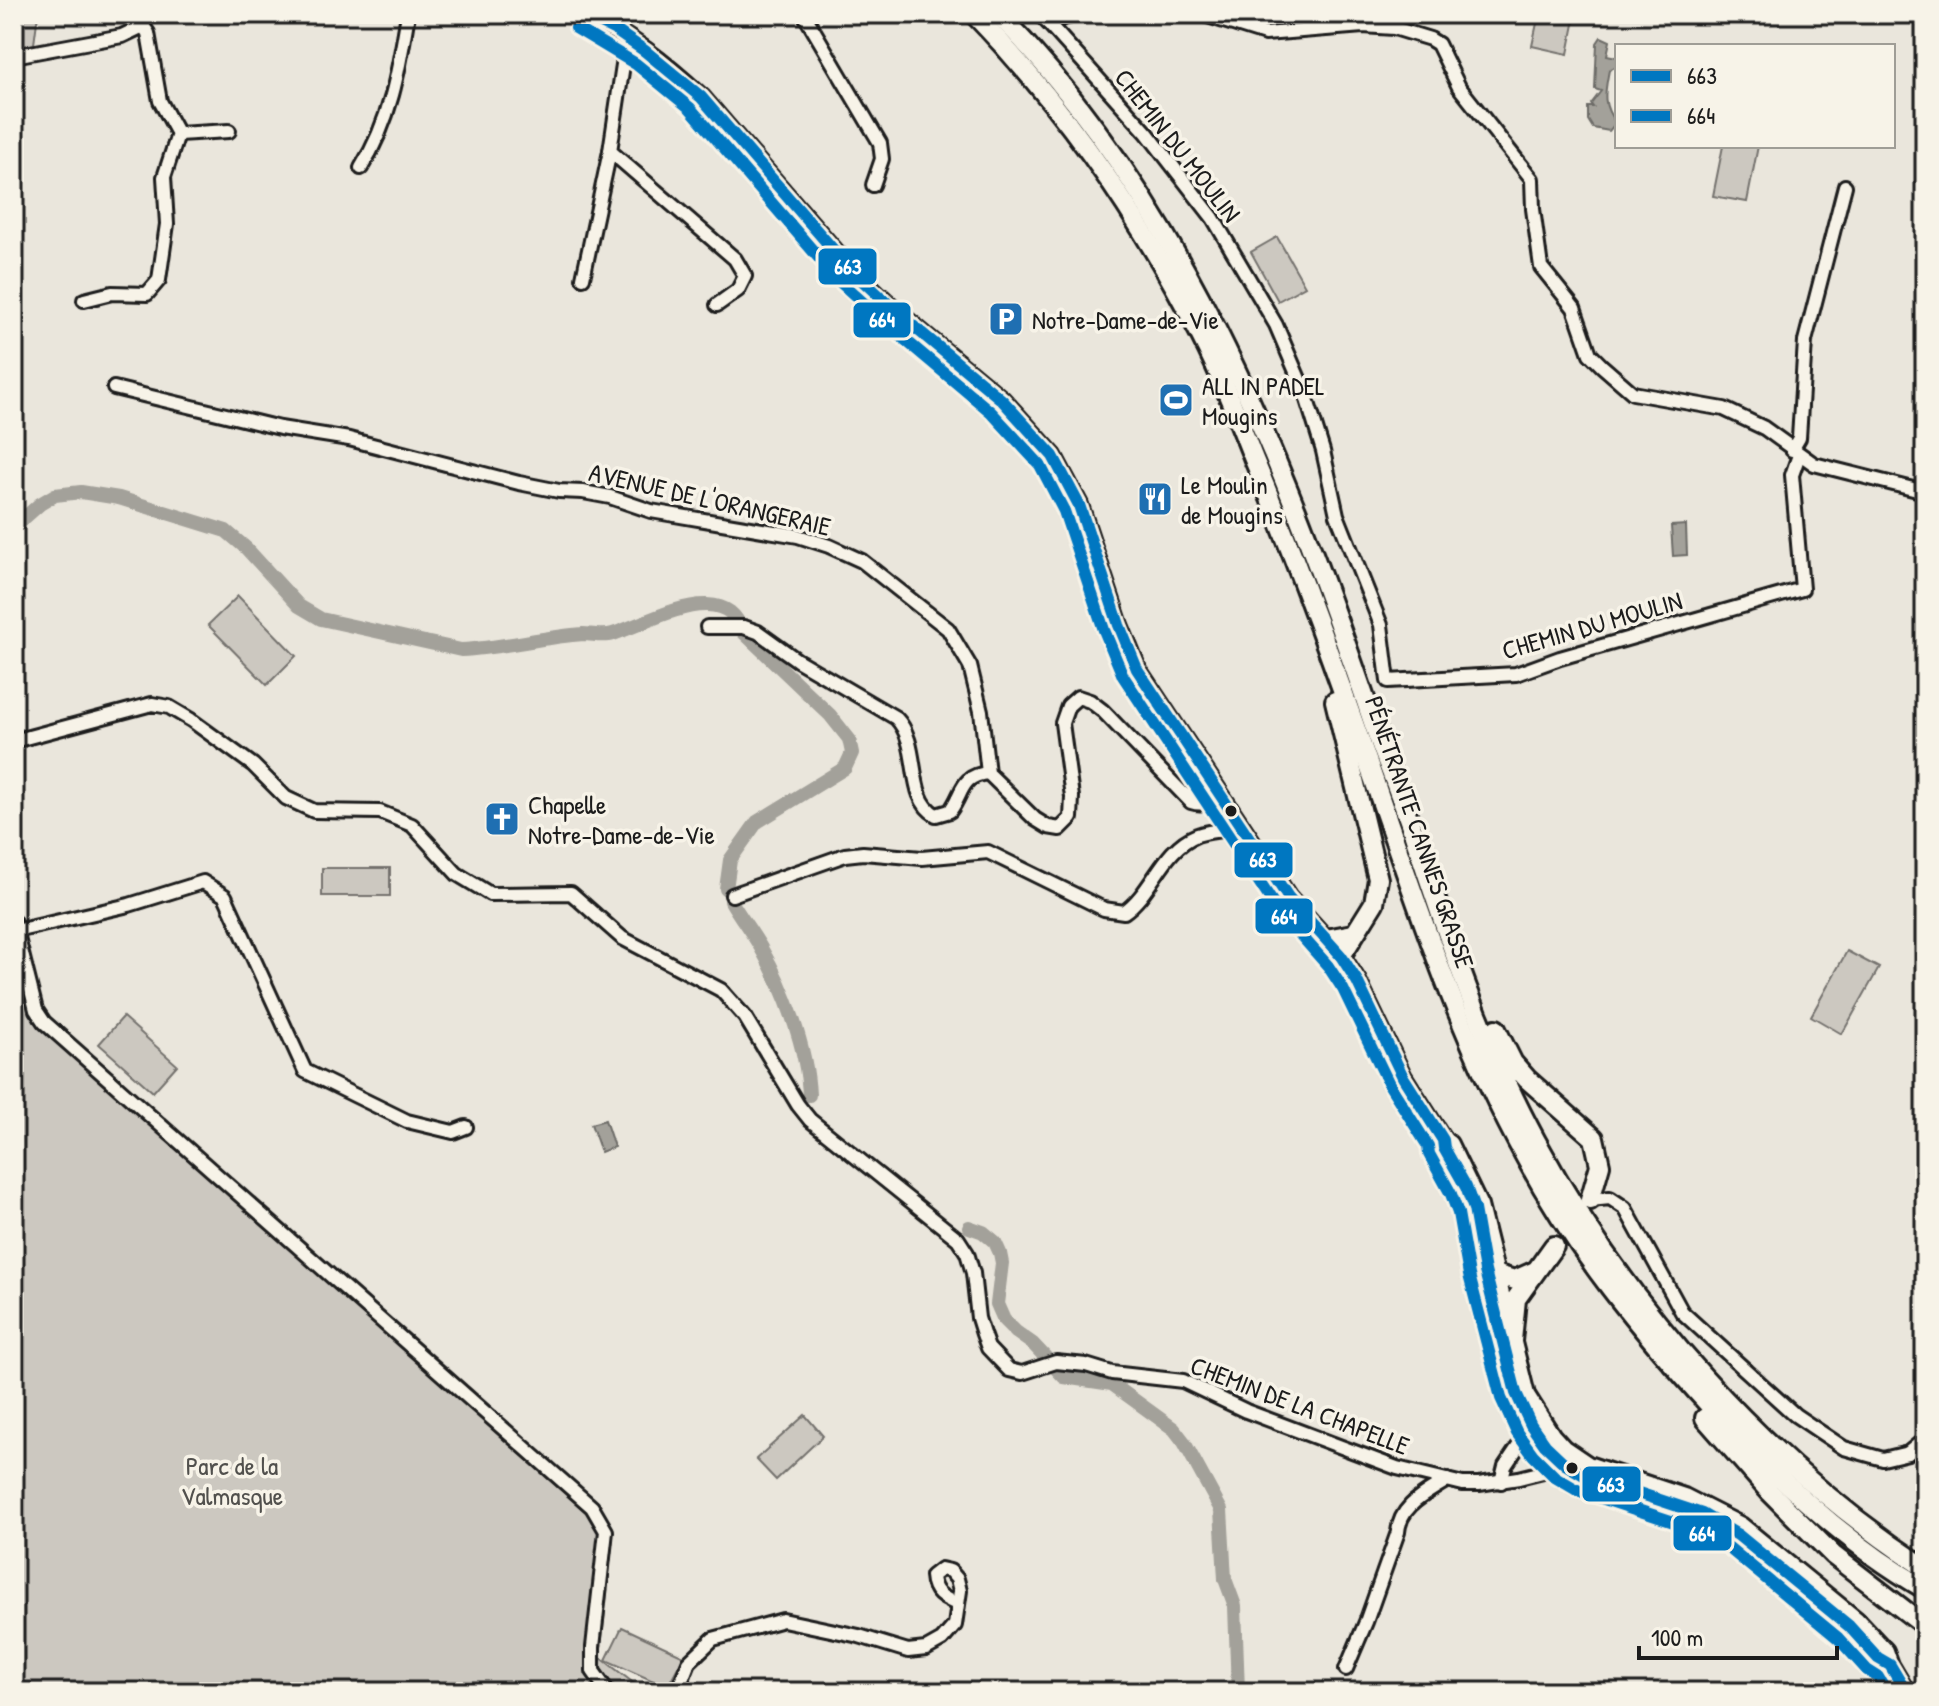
<svg xmlns="http://www.w3.org/2000/svg" width="1939" height="1706" viewBox="0 0 1939 1706" font-family="'Patrick Hand',sans-serif">
	<style>
		.green { fill: #ccc8c0; stroke: #74726e; stroke-width: 2 }
		.water { fill: #a3a19a; stroke: #6d6c68; stroke-width: 2 }
		.lines { fill: none; stroke-linecap: round; stroke-linejoin: round }
		.canal { stroke: #a3a19a; stroke-width: 14 }
		.minor-casing { stroke: #1c1c1c; stroke-width: 18 }
		.major-casing { stroke: #1c1c1c; stroke-width: 22 }
		.highway-casing { stroke: #1c1c1c; stroke-width: 24 }
		.minor { stroke: #f7f3e8; stroke-width: 12 }
		.major { stroke: #f7f3e8; stroke-width: 16 }
		.highway { stroke: #f7f3e8; stroke-width: 18 }
		.bus-1-casing { stroke: #f7f3e8; stroke-width: 18 }
		.bus-2-casing { stroke: #f7f3e8; stroke-width: 18 }
		.bus-1 { stroke: #0077c1; stroke-width: 12 }
		.bus-2 { stroke: #0077c1; stroke-width: 12 }
		.bus-dot { fill: #1c1c1c; stroke: #f7f3e8; stroke-width: 3 }
		.labels { text-anchor: middle; dominant-baseline: central; stroke-width: 7; stroke-linejoin: round; paint-order: stroke }
		.street-label { font-size: 26px; fill: #1c1c1c; stroke: #f7f3e8 }
		.poi-label { font-size: 26px; fill: #1c1c1c; stroke: #f7f3e8; text-anchor: start }
		.park-label { font-size: 26px; fill: #51504d; stroke: #f7f3e8 }
		.line-badge { stroke: #f7f3e8; stroke-width: 3 }
		.badge-label { font-size: 22px; text-anchor: middle; font-weight: bold; fill: #fff }
	</style>
	<rect width="100%" height="100%" fill="#eae6dc"/>
	<filter id="ink" filterUnits="userSpaceOnUse"><feTurbulence type="fractalNoise" baseFrequency=".0125" numOctaves="2"/><feDisplacementMap in="SourceGraphic" scale="16" xChannelSelector="R" yChannelSelector="G"/><feConvolveMatrix kernelMatrix="1 2 1 2 8 2 1 2 1" color-interpolation-filters="sRGB"/></filter>
	<g filter="url(#ink)">
		<!-- green -->
		<g class="green">
			<polygon points="14,14 38,14 34,44 14,48"/>
			<polygon points="1539,14 1576,14 1568,54 1532,46"/>
			<polygon points="1723,146 1758,146 1747,202 1713,196"/>
			<polygon points="1277,237 1305,286 1278,301 1251,252"/>
			<polygon points="238,596 296,656 267,685 208,625"/>
			<rect x="322" y="868" width="68" height="28"/>
			<polygon points="14,942 34,1022 613,1536 600,1657 645,1692 14,1692 17,1357 14,1338"/>
			<polygon points="1847,951 1879,968 1842,1034 1811,1016"/>
			<polygon points="123,1017 177,1065 153,1092 99,1044"/>
			<polygon points="805,1415 823,1436 776,1480 756,1459"/>
			<polygon points="622,1627 684,1656 667,1687 606,1660"/>
		</g>
		<!-- water -->
		<g class="water">
			<path d="M1601 37 1610 41 1607 55 1617 57V66L1609 70C1605 92 1601 104 1616 123L1609 131 1593 128 1588 120V107H1593L1591 104 1601 91 1595 89 1597 43Z"/>
			<polygon points="1686,525 1687,555 1673,556 1671,526"/>
			<polygon points="605,1120 614,1147 601,1152 591,1124"/>
		</g>
		<g class="lines">
			<!-- canal -->
			<g class="canal">
				<path d="M14 527 40 504 55 495 81 492 119 498 226 531 246 548 299 606 321 619 461 650C502 648 542 637 583 634 593 634 604 637 613 634 641 625 678 604 707 605 727 606 736 614 743 632L830 715 849 739 852 753 845 768 757 822 730 860 726 889"/>
				<path d="M731 901C740 917 752 932 761 948 785 990 807 1048 809 1095"/>
				<polyline points="969,1227 983,1232 995,1242 1000,1253 1002,1263 997,1304 1004,1320 1016,1332 1033,1344 1064,1377 1112,1384 1174,1429 1184,1442 1221,1510 1225,1579 1235,1606 1238,1692"/>
			</g>
			<defs>
				<g id="minor">
					<polyline points="804,14 880,143 882,159 873,185"/>
					<polyline points="1040,14 1147,133 1213,218 1276,325 1305,393 1323,451 1337,515 1381,625 1388,681 1516,674 1560,658 1802,589 1792,475 1799,455"/>
					<polyline points="1201,14 1265,34 1363,26 1394,28 1430,39 1438,44 1459,87 1532,179 1533,209 1541,267 1574,308 1590,354 1602,366 1633,393 1724,409 1764,428 1814,464 1925,492"/>
					<polyline points="1047,22 1079,14"/>
					<polyline points="143,26 148,33 160,101 178,134 229,131"/>
					<polyline points="14,56 122,36 143,26 148,14"/>
					<polyline points="610,151 735,259 745,276 738,290 717,305"/>
					<path d="M361 168C391 120 399 69 408 14"/>
					<polyline points="583,278 610,151 627,38"/>
					<polyline points="84,300 112,293 147,294 159,280 167,224 164,177 178,134"/>
					<path d="M114 388 280 428 349 439 519 483 559 491 583 492 610 497 651 511 798 536 829 546 862 561 948 629 970 666 981 711 988 773 1035 819 1048 827 1060 829 1071 818 1072 797 1062 723 1068 706 1078 697 1090 701 1103 711 1191 802C1203 806 1210 802 1219 795"/>
					<polyline points="1792,450 1799,438 1805,341 1845,186"/>
					<path d="M707 627H744L758 632 797 660 896 718C922 745 905 798 936 815L950 811C964 792 960 776 988 773"/>
					<polyline points="14,741 152,704 169,707 191,720 253,765 286,798 314,811 380,812 412,825 457,874 490,894 571,893 622,938 721,990 745,1017 798,1105 810,1120 958,1239 967,1253 973,1273 978,1318 983,1334 988,1348 1009,1370 1022,1373 1056,1362 1086,1365 1112,1373 1183,1381 1246,1411 1397,1468 1463,1484 1479,1484 1519,1478 1547,1471 1576,1458"/>
					<path d="M732 895 845 855 863 853 922 858 988 852 1104 909 1124 912C1153 892 1162 849 1197 835 1210 830 1227 830 1241 828"/>
					<polyline points="14,922 36,1010 44,1022 592,1507 606,1531 593,1647 593,1671 608,1692"/>
					<polyline points="16,931 129,905 203,882 225,896 305,1071 407,1121 453,1132 466,1127"/>
					<polyline points="1590,1200 1610,1198 1625,1208 1682,1312 1795,1415 1844,1448 1883,1459 1908,1453 1925,1439"/>
					<polyline points="1501,1482 1505,1466 1538,1417"/>
					<path d="M1346 1669 1366 1622 1398 1532C1400 1505 1426 1494 1447 1480"/>
					<path d="M677 1692 689 1662 713 1639 783 1620 859 1636 908 1651 926 1649 942 1640 955 1625 960 1591 957 1579 950 1571 941 1569 932 1576C933 1593 943 1598 957 1604"/>
				</g>
				<g id="major">
					<path d="M583 14C627 33 666 65 701 97L849 268 900 315 1002 400 1053 456 1079 505 1119 625 1137 669 1288 897 1341 956 1357 981 1403 1077 1443 1140 1449 1144 1479 1206 1526 1395 1552 1436 1563 1448 1588 1465 1684 1497 1741 1526 1856 1620 1885 1651 1890 1665 1906 1692"/>
					<polyline points="1611,1485 1669,1503"/>
				</g>
				<g id="highway">
					<path d="M974 14C1066 109 1141 218 1201 336 1221 375 1237 416 1253 457 1298 564 1337 674 1375 783 1419 911 1461 1040 1526 1158 1576 1251 1640 1329 1711 1407 1773 1475 1845 1543 1925 1589"/>
					<path d="M998 14C1189 208 1289 475 1375 728 1388 766 1404 803 1416 841 1450 943 1484 1046 1536 1141 1626 1308 1766 1464 1925 1568"/>
					<polyline points="1335,701 1378,879 1374,903 1341,956"/>
					<polyline points="1326,939 1353,934"/>
					<polyline points="1496,1029 1513,1063 1527,1079 1594,1138 1600,1165 1590,1200"/>
					<polyline points="1485,1271 1515,1280 1533,1272"/>
					<polyline points="1512,1341 1516,1299 1554,1246"/>
					<polyline points="1705,1418 1770,1492 1833,1555 1925,1626"/>
				</g>
			</defs>
			<!-- minor casing -->
			<use href="#minor" class="minor-casing"/>
			<!-- major casing -->
			<use href="#major" class="major-casing"/>
			<!-- highway casing -->
			<use href="#highway" class="highway-casing"/>
			<!-- minor -->
			<use href="#minor" class="minor"/>
			<!-- major -->
			<use href="#major" class="major"/>
			<!-- highway -->
			<use href="#highway" class="highway"/>
			<defs>
				<polyline id="bus-1" points="583,14 615,30 645,51 701,97 849,268 900,315 1002,400 1053,456 1079,505 1119,625 1137,669 1288,897 1341,956 1357,981 1403,1077 1443,1140 1444,1148 1466,1187 1474,1209 1485,1271 1516,1393 1531,1425 1545,1445 1565,1464 1584,1475 1702,1514 1738,1535 1849,1626 1878,1658 1890,1665 1906,1692"/>
				<polyline id="bus-2" points="576,28 636,64 690,108 838,280 890,327 991,412 1040,465 1064,511 1104,630 1123,676 1275,906 1328,966 1343,989 1389,1084 1428,1146 1429,1154 1451,1194 1458,1213 1469,1275 1501,1398 1517,1433 1533,1455 1555,1477 1577,1490 1695,1529 1729,1548 1838,1638 1867,1670 1878,1677 1887,1692"/>
			</defs>
			<!-- bus-1 casing -->
			<use href="#bus-1" class="bus-1-casing"/>
			<!-- bus-2 casing -->
			<use href="#bus-2" class="bus-2-casing"/>
			<!-- bus-1 -->
			<use href="#bus-1" class="bus-1"/>
			<!-- bus-2 -->
			<use href="#bus-2" class="bus-2"/>
		</g>
	</g>
	<!-- icons -->
	<defs>
		<symbol id="parking-square" viewBox="-11 -11 22 22"><rect x="-9" y="-9" width="18" height="18" rx="4" fill="#1f6fb2" stroke="#f7f3e8"/><path d="M-3.5-5.5H1a3.5 3.5 0 0 1 0 7H-1V5.5H-3.5ZM-1-3.4V-.6H.8a1.4 1.4 0 0 0 0-2.8Z" fill="#fff"/></symbol>
		<symbol id="stadium-square" viewBox="-11 -11 22 22"><rect x="-9" y="-9" width="18" height="18" rx="4" fill="#1f6fb2" stroke="#f7f3e8"/><path d="M0-5a6.5 5 0 1 0 0 10a6.5 5 0 1 0 0-10ZM-3.5-1.8h7v3.6h-7Z" fill="#fff"/></symbol>
		<symbol id="restaurant-square" viewBox="-11 -11 22 22"><rect x="-9" y="-9" width="18" height="18" rx="4" fill="#1f6fb2" stroke="#f7f3e8"/><path d="M-5-6h1v4h1v-4h1v4h1v-4h1v5L-1.5 .5V6h-2V.5L-5-1ZM5-6V6H3V1.5H1.5Q1.5-4 5-6Z" fill="#fff"/></symbol>
		<symbol id="church-square" viewBox="-11 -11 22 22"><rect x="-9" y="-9" width="18" height="18" rx="4" fill="#1f6fb2" stroke="#f7f3e8"/><path d="M-1.2-6h2.4v3.5h3.3v2.4h-3.3V6h-2.4V-.1h-3.3v-2.4h3.3Z" fill="#fff"/></symbol>
	</defs>
	<g fill-rule="evenodd">
		<use href="#parking-square" x="986" y="299" width="40" height="40"/>
		<use href="#stadium-square" x="1156" y="380" width="40" height="40"/>
		<use href="#restaurant-square" x="1135" y="479" width="40" height="40"/>
		<use href="#church-square" x="482" y="799" width="40" height="40"/>
	</g>
	<!-- markers -->
	<g class="bus-dot">
		<circle cx="1231" cy="811" r="7"/>
		<circle cx="1572" cy="1468" r="7"/>
	</g>
	<g class="labels">
		<!-- street labels -->
		<g class="street-label">
			<text transform="translate(1178 145) rotate(52)">CHEMIN DU MOULIN</text>
			<text transform="translate(710 499) rotate(13)">AVENUE DE L'ORANGERAIE</text>
			<text transform="translate(1592 625) rotate(-16)">CHEMIN DU MOULIN</text>
			<text transform="translate(1420 832) rotate(71)">PÉNÉTRANTE CANNES GRASSE</text>
			<text transform="translate(1300 1405) rotate(21)">CHEMIN DE LA CHAPELLE</text>
		</g>
		<!-- poi labels -->
		<g class="poi-label">
			<text x="1032" y="319">Notre-Dame-de-Vie</text>
			<text x="1202" y="385">ALL IN PADEL<tspan x="1202" dy="30">Mougins</tspan></text>
			<text x="1181" y="484">Le Moulin<tspan x="1181" dy="30">de Mougins</tspan></text>
			<text x="528" y="804">Chapelle<tspan x="528" dy="30">Notre-Dame-de-Vie</tspan></text>
		</g>
		<!-- park labels -->
		<g class="park-label">
			<text x="232" y="1465">Parc de la<tspan x="232" dy="30">Valmasque</tspan></text>
		</g>
	</g>
	<g class="line-badge">
		<rect x="817" y="247" width="61" height="39" rx="8" fill="#0077c1"/>
		<rect x="852" y="301" width="60" height="38" rx="8" fill="#0077c1"/>
		<rect x="1233" y="841" width="61" height="38" rx="8" fill="#0077c1"/>
		<rect x="1254" y="897" width="60" height="38" rx="8" fill="#0077c1"/>
		<rect x="1581" y="1465" width="61" height="38" rx="8" fill="#0077c1"/>
		<rect x="1672" y="1514" width="61" height="38" rx="8" fill="#0077c1"/>
	</g>
	<g class="badge-label">
		<text x="848" y="274">663</text>
		<text x="882" y="327">664</text>
		<text x="1263" y="867">663</text>
		<text x="1284" y="924">664</text>
		<text x="1611" y="1492">663</text>
		<text x="1702" y="1541">664</text>
	</g>
	<!-- margin -->
	<rect width="1939" height="1706" fill="none" stroke="#f7f3e8" stroke-width="48"/>
	<rect x="24" y="24" width="1891" height="1658" fill="none" stroke="#1c1c1c" stroke-width="3" filter="url(#ink)"/>
	<!-- legend -->
	<rect x="1615" y="44" width="280" height="104" fill="#f7f3e8" stroke="#9f9d96" stroke-width="2"/>
	<rect x="1631" y="70" width="40" height="12" fill="#0077c1" stroke="#9f9d96" stroke-width="2"/>
	<text x="1687" y="84" font-size="24" fill="#1c1c1c">663</text>
	<rect x="1631" y="110" width="40" height="12" fill="#0077c1" stroke="#9f9d96" stroke-width="2"/>
	<text x="1687" y="124" font-size="24" fill="#1c1c1c">664</text>
	<!-- scale -->
	<path d="M1639 1646v12h198v-12" fill="none" stroke="#1c1c1c" stroke-width="4"/>
	<text x="1651" y="1646" font-size="24" fill="#1c1c1c" stroke="#f7f3e8" stroke-width="6" paint-order="stroke">100 m</text>
</svg>
